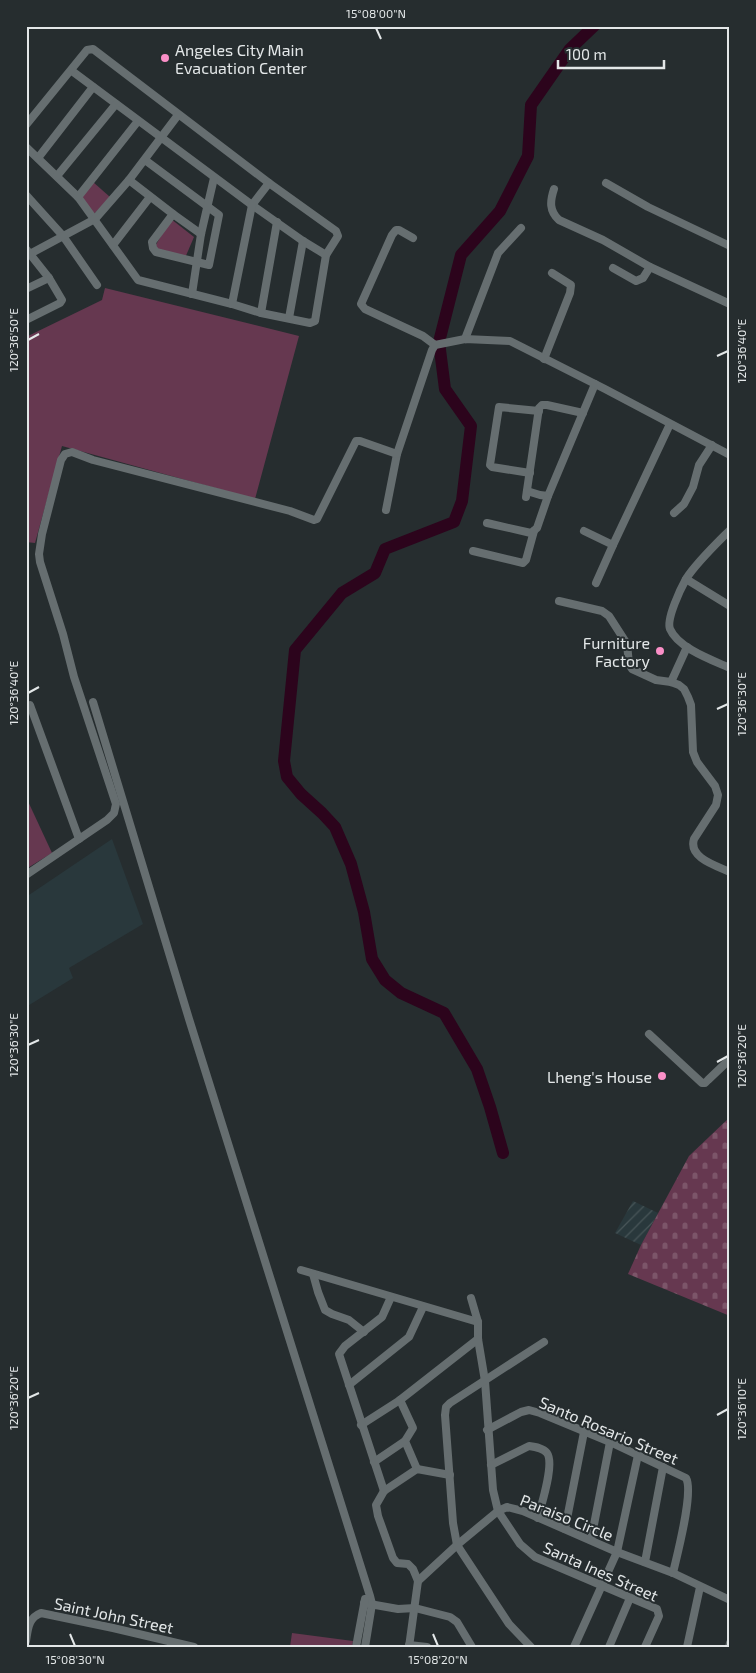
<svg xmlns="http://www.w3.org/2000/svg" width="756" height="1673" viewBox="0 0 756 1673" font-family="'Exo 2',sans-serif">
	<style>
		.built { fill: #29383c }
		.industrial { fill: url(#industrial-furrows) }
		.green { fill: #663850 }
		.cemetery { fill: url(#cemetery-stones) }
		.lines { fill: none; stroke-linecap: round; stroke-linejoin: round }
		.river { stroke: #2c041c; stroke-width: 12 }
		.minor { stroke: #666e70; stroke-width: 8 }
		.ticks { fill: none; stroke: #e3e7e8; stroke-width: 2 }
		.poi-dot { fill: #fa8fc7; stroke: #262d2f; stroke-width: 2 }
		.labels { text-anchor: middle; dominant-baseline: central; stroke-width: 4; stroke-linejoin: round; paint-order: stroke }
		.poi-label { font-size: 16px; fill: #e3e7e8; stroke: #262d2f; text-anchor: end }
		.street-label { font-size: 16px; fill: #e3e7e8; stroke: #262d2f }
		.neatline { fill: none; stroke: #e3e7e8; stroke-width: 2 }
		.ticks-label { font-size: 12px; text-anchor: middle; fill: #e3e7e8 }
	</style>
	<defs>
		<pattern id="industrial-furrows" width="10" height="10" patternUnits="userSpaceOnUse" patternTransform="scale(1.25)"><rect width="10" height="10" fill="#29383c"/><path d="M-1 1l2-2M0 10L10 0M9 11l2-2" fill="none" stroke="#485558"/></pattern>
		<pattern id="cemetery-stones" width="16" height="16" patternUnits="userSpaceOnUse" patternTransform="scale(1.25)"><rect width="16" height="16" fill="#663850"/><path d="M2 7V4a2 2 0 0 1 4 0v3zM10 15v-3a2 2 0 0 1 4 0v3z" fill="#7c5569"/></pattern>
	</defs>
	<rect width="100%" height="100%" fill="#262d2f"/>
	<!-- built -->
	<polygon class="built" points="112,839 143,924 69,968 73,978 26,1007 26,897"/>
	<!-- industrial -->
	<polygon class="industrial" points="633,1201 658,1213 641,1245 615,1233"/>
	<!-- green -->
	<g class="green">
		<polygon points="93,182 110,197 93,215 80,198"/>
		<polygon points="171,219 194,237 185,258 154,248"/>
		<polygon points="105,288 299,336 255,499 62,446 35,543 26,542 26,337 102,300"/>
		<polygon points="26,797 52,853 26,869"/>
		<polygon points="292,1633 353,1641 352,1647 290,1647"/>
	</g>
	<!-- cemetery -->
	<polygon class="cemetery" points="730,1117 730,1316 628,1274 641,1245 689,1156"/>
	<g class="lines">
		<!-- river -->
		<polyline class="river" points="503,1153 490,1107 477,1069 444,1013 401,993 385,980 372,959 364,912 351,864 335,827 322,813 301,794 287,777 284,761 295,650 342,593 375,573 385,549 454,522 462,501 471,426 445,389 439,342 461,255 500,211 528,156 531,105 570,49 594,26"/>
		<!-- minor -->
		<g class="minor">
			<polyline points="72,71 252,205 303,241 326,255"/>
			<polyline points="26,125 87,50 93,49 269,183 336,231 338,236 326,255 315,321 310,323 261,313 232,304 138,280 78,197 26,147"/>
			<polyline points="38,158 93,87"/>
			<polyline points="57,176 116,104"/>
			<polyline points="129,180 173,214 152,242 153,248 156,252 209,265 219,215 145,160"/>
			<polyline points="606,183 648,207 730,246"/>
			<path d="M554 189C550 201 549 211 559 220L603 240 650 267 730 304"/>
			<polyline points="26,195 63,236 97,285"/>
			<polyline points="78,197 138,121"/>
			<polyline points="173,214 201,234"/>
			<polyline points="413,238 399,230 396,230 392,235 361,304 365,309 423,336 435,345"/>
			<polyline points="113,245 150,197"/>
			<polyline points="26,249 49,278 62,300 60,303 26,320"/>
			<polyline points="26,256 95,219 129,180 178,115"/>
			<polyline points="613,268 636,281 643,278 650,267"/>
			<polyline points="26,289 49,278"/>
			<polyline points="192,294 201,234 214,178"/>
			<polyline points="232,304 252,205 269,183"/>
			<polyline points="261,313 277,222"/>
			<polyline points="289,318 303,241"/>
			<polyline points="465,339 498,253 521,228"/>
			<polyline points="544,359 570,293 571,285 552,273"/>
			<polyline points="530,473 492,467 490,465 499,407 539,411"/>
			<polyline points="527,491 540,495 548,496 595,384"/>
			<polyline points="526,497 539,408 542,405 547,405 583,413"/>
			<polyline points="386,510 397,454 432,350 435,345 465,339 510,341 605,389 730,455"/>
			<polyline points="674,513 684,504 693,487 699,465 712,445"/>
			<polyline points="487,523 531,533 537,528 548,496"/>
			<path d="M730 530C717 543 696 563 686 579 681 588 666 619 670 629 678 648 712 660 730 668"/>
			<polyline points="584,531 613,545 670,424"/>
			<polyline points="473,551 523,563 526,560 534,531"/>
			<polyline points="686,579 730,606"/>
			<polyline points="596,583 613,545"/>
			<path d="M559 601 602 611 609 616 627 644 629 664 632 669 656 680 671 682 679 685 684 689 688 697 691 705 693 752 697 762 715 786 718 795 716 805 694 839C688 858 717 866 730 872"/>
			<polyline points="671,682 687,647"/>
			<polyline points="93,702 189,1019 370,1596 372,1604 365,1647"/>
			<polyline points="30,705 79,839"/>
			<polyline points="26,875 107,820 114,813 116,804 74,677 63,634 40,562 39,554 42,534 61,460 65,454 72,452 93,460 290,511 314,520 317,519 356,441 360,441 397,454"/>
			<polyline points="649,1034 702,1083 705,1083 708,1080 730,1059"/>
			<polyline points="301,1270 478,1322"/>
			<polyline points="313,1274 318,1292 325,1310 332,1314 349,1320 364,1332"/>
			<polyline points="471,1298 478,1322 478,1339 485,1381 493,1490 498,1511 520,1544 535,1557 657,1609 659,1616 645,1647"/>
			<polyline points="349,1385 409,1337 423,1307"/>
			<polyline points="400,1400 413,1428 405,1441 417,1469"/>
			<polyline points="361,1425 400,1400 478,1339"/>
			<path d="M487 1430 521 1412 529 1410 540 1413 610 1442 686 1478C694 1492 677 1555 673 1573"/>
			<polyline points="374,1462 405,1441"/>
			<path d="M491 1465 529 1446C536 1447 543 1448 547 1453 555 1464 541 1505 538 1518"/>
			<polyline points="384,1491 339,1354 345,1346 382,1317 391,1297"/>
			<polyline points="565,1529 584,1432"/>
			<polyline points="591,1540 610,1442"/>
			<polyline points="645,1562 663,1467"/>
			<polyline points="418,1581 413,1569 408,1564 397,1563 393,1558 378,1516 376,1505 384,1491 417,1469 450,1475"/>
			<polyline points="364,1603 398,1609 415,1608 450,1617 457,1622 472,1647"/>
			<path d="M26 1641C28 1629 28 1618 41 1613L113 1628 194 1647"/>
			<polyline points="409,1645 427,1647"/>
			<polyline points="356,1647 365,1599"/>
			<polyline points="409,1647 418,1581 457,1545 498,1511 507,1507 523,1511 617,1552 673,1573 730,1600"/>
			<polyline points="531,1647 509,1624 457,1545 453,1523 445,1415 446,1407 450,1403 544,1342"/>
			<polyline points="574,1647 617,1552 638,1455"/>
			<polyline points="609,1647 630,1598"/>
			<polyline points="687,1647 700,1587"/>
			<polyline points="729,1647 730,1643"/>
		</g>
	</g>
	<!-- ticks -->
	<path class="ticks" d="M376 28 381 39M28 340 39 334M717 356 728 351M28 693 39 687M717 709 728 704M28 1045 39 1040M717 1062 728 1056M28 1398 39 1393M717 1415 728 1409M70 1634 75 1646M433 1634 438 1646"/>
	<!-- markers -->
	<g class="poi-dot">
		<circle cx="165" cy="58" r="5"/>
		<circle cx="660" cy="651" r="5"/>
		<circle cx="662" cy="1076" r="5"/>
	</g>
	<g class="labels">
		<!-- poi labels -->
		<g class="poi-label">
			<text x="175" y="49" text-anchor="start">Angeles City Main<tspan x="175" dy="18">Evacuation Center</tspan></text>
			<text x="650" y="642">Furniture<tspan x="650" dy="18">Factory</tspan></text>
			<text x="652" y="1076">Lheng's House</text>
		</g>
		<!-- street labels -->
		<g class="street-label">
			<text transform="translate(609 1430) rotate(23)">Santo Rosario Street</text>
			<text transform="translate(567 1517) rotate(22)">Paraiso Circle</text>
			<text transform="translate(601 1571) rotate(24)">Santa Ines Street</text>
			<text transform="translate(114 1615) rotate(12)">Saint John Street</text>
		</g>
	</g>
	<!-- border -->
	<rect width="756" height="1673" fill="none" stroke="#262d2f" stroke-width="55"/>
	<!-- scale -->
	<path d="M558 60v8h106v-8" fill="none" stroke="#e3e7e8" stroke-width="2.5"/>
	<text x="566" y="60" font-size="15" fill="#e3e7e8" stroke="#262d2f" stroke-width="4" paint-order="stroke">100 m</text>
	<rect x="28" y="28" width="700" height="1618" class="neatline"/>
	<g class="ticks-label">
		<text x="376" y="18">15°08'00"N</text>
		<text transform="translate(14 340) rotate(-90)" y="4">120°36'50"E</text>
		<text transform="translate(742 351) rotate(-90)" y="4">120°36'40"E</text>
		<text transform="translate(14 693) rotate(-90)" y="4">120°36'40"E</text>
		<text transform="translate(742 704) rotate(-90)" y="4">120°36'30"E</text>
		<text transform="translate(14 1045) rotate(-90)" y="4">120°36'30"E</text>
		<text transform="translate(742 1056) rotate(-90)" y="4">120°36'20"E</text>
		<text transform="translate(14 1398) rotate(-90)" y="4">120°36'20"E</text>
		<text transform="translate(742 1409) rotate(-90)" y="4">120°36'10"E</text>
		<text x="75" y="1664">15°08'30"N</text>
		<text x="438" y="1664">15°08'20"N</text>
	</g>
</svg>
